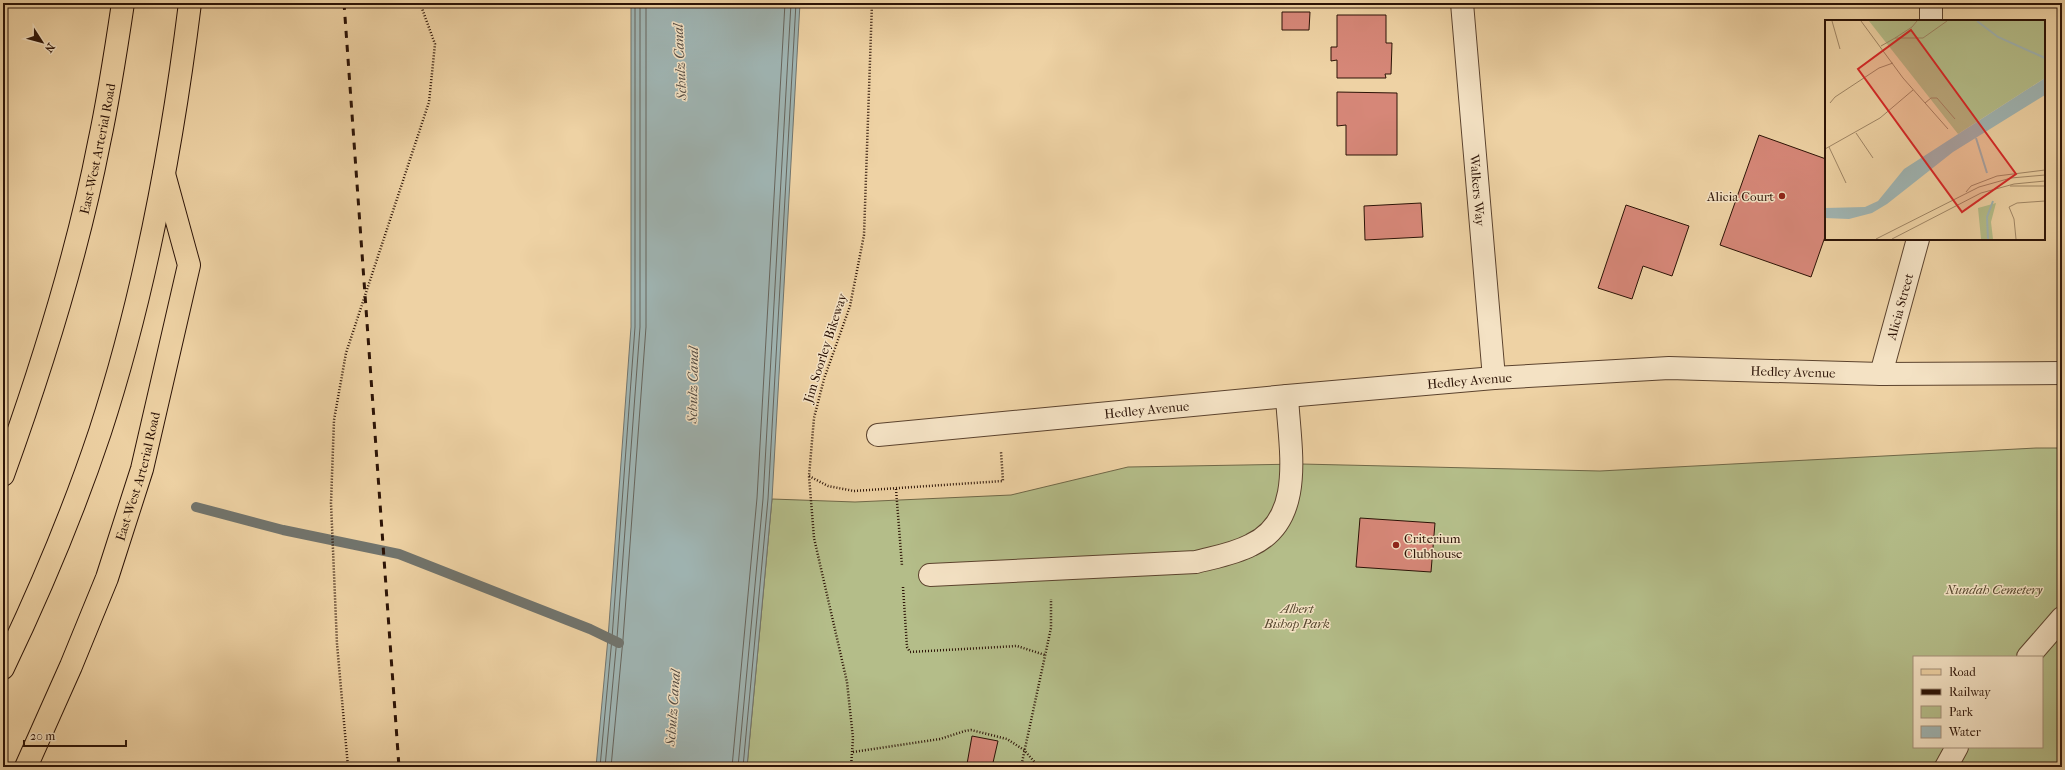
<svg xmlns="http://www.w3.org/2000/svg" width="2065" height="770" viewBox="0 0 2065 770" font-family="'IM FELL French Canon',serif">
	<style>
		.green { fill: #b4bd89; stroke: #706848; fill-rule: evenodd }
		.water { fill: #9fb4b2; stroke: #71746d }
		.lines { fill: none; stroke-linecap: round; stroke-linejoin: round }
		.shore { stroke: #66645c; stroke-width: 1 }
		.stream { stroke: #71746d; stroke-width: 10 }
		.building { fill: #d68778; stroke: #2c1306 }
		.minor-casing { stroke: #5c432e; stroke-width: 24 }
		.major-casing { stroke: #2c1306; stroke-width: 24 }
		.highway-casing { stroke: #2c1306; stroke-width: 24 }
		.path { stroke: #2c1306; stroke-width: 2.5; stroke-dasharray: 1 2; stroke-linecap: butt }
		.minor { stroke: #f4e2c4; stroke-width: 22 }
		.major { stroke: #eed2a4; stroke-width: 22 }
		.highway { stroke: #eed2a4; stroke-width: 22 }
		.rail { stroke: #2c1306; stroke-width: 3; stroke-dasharray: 7 7; stroke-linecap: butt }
		.poi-dot { fill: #8f2418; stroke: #f4e2c4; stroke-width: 1.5 }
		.labels { text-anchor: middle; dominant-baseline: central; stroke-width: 3; stroke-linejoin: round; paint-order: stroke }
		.street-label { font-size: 13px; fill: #2c1306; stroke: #f4e2c4 }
		.poi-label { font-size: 13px; fill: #2c1306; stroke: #f4e2c4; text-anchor: end }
		.park-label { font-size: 13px; font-style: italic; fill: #55462d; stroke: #f4e2c4 }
		.water-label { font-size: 14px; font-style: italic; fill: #544b42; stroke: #f4e2c4 }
		.inset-river { fill: none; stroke: #9fb4b2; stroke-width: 2 }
		.inset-road { fill: none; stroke: #a08665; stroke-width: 1 }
		.view { fill: #d62828; fill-opacity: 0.15; stroke: #d62828; stroke-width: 2 }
		.inset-edge { fill: none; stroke: #2c1306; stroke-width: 2 }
	</style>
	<rect width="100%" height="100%" fill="#eed2a4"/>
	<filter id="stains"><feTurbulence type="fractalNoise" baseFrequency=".005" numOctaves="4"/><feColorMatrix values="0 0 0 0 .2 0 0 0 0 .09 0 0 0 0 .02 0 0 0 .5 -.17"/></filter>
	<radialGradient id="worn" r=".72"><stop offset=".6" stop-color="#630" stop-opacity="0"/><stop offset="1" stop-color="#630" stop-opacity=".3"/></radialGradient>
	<!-- green -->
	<path class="green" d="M2036 448H2062V767H747L772 499 855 502 1011 495 1128 467 1301 464 1600 471ZM1914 657H2042V747H1914Z"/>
	<!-- water -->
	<polygon class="water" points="631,3 800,3 772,499 747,767 596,767 608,638 631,327"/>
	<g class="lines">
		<!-- shore -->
		<g class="shore">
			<polyline points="600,767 612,638 635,327 635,3"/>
			<polyline points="605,767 617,638 640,327 640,3"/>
			<polyline points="611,767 623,639 646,327 646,3"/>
			<polyline points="732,767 757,498 785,3"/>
			<polyline points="738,767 763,499 791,3"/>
			<polyline points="743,767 768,499 796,3"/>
		</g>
		<!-- stream -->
		<polyline class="stream" points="196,507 283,530 399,554 590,629 619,643"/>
	</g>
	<!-- building -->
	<g class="building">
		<polygon points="1282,12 1310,12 1309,30 1282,30"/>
		<polygon points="1337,15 1386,15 1386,43 1392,43 1391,74 1385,74 1386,78 1337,78 1337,60 1331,61 1331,47 1337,47"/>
		<polygon points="1337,92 1397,93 1397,155 1346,155 1346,125 1337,126"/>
		<polygon points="1759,135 1826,159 1826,234 1811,277 1720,245"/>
		<polygon points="1421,203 1423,237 1365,240 1364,206"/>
		<polygon points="1626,205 1689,226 1672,276 1643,266 1632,299 1598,288"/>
		<polygon points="1360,518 1435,523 1431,572 1356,567"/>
		<polygon points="972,736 998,741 992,767 967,764"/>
	</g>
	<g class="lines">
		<defs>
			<g id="minor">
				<path id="s1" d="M1462 3 1494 378"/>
				<polyline points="1931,21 1931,3"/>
				<path id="s2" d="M1881 374 1918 239"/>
				<path id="s3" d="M878 435 1287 396 1494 378 1669 368 1881 374 2062 373"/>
				<path d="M930 575 1196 562C1215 557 1234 554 1251 545 1307 519 1289 445 1287 396"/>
				<polyline points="2028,657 2062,618"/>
				<polyline points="1946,767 1957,747"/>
			</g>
			<g id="major">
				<path id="s4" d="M26 767 71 666 107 578 142 469 163 378 189 265 164 174"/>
			</g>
			<g id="highway">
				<path id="s5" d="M3 475C42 367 77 256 99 143 109 97 116 50 123 3"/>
				<path d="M3 668C40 591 73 513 100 432 145 294 172 148 190 3"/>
			</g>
		</defs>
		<!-- minor casing -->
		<use href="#minor" class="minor-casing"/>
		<!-- major casing -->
		<use href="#major" class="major-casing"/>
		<!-- highway casing -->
		<use href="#highway" class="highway-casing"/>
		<!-- path -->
		<g class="path">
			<polyline points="809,476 828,486 854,491 1003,481 1001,452"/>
			<polyline points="896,489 902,566"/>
			<polyline points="903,587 907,647 910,652 1017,646 1045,655"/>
			<polyline points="853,752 940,739 965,731 971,730 1007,739 1024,750 1039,767"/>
			<polyline points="348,767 337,644 331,503 334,420 346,353 429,102 435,44 420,3"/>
			<polyline points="851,767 853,738 847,682 814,538 809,476 814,418 824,379 850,306 864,235 872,3"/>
			<polyline points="1021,767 1051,628 1051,599"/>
		</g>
		<!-- minor -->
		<use href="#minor" class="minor"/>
		<!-- major -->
		<use href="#major" class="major"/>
		<!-- highway -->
		<use href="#highway" class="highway"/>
		<!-- rail -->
		<polyline class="rail" points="344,3 399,767"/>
	</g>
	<!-- markers -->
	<g class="poi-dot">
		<circle cx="1782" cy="196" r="4"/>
		<circle cx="1396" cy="545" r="4"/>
	</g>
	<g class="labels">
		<!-- street labels -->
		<g class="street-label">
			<text stroke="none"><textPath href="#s5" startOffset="340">East-West Arterial Road</textPath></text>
			<text stroke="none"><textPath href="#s1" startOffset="188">Walkers Way</textPath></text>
			<text stroke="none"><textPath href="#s2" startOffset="70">Alicia Street</textPath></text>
			<text transform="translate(825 348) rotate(-72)">Jim Soorley Bikeway</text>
			<text stroke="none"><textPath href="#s3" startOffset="918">Hedley Avenue</textPath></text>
			<text stroke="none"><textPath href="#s3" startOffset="594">Hedley Avenue</textPath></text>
			<text stroke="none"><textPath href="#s3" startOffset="270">Hedley Avenue</textPath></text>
			<text stroke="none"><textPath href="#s4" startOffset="312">East-West Arterial Road</textPath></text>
		</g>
		<!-- poi labels -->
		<g class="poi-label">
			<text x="1774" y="196">Alicia Court</text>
			<text x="1404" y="538" text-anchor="start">Criterium<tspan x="1404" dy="15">Clubhouse</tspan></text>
		</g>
		<!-- park labels -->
		<g class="park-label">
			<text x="1994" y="589">Nundah Cemetery</text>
			<text x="1297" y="608">Albert<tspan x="1297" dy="15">Bishop Park</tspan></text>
		</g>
		<!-- water labels -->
		<g class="water-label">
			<text transform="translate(680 62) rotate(-93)">Schulz Canal</text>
			<text transform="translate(693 385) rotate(-89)">Schulz Canal</text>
			<text transform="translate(673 708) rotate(-86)">Schulz Canal</text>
		</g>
	</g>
	<!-- overview -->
	<g transform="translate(1825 20)">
		<rect width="220" height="220" fill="#eed2a4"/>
		<path d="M44 1H220V58L133 114ZM171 183 166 202 168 219H156L153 188Z" fill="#b4bd89"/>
		<path d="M220 58V75L128 132 62 184 47 193 24 199 0 198V188L40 187 53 181 79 149Z" fill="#9fb4b2"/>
		<path class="inset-river" d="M152 1 173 17 220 38M151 118 162 153M163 219 162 197 168 181"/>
		<path class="inset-road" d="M7 1 15 29M36 1 78 58 123 109M92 1 87 7 70 18H98L122 1M56 26 70 18M5 83 10 77 54 48 68 43M100 83 106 78H112L130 99M31 113 48 138M4 127 21 163M0 129 55 98 88 70M185 166H220M141 172 146 166 172 156 220 150M51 219 154 167 186 158 220 155M67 219 156 173 189 164 220 161M191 219 189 199 184 187 192 183 220 181"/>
		<path class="view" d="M86 10 191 154 137 192 33 49Z"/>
		<rect width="220" height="220" class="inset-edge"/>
	</g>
	<!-- margin -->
	<rect width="2065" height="770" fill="none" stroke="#eed2a4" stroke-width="16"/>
	<rect x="4" y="4" width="2057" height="762" fill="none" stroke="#2c1306" stroke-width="2"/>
	<rect x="8" y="8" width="2049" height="754" fill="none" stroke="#2c1306"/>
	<!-- legend -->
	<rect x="1913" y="656" width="130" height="92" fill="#f4e2c4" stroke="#a48f78"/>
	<rect x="1921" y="669" width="20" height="6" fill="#eed2a4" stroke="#a48f78"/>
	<text x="1949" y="676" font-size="12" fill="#2c1306">Road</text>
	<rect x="1921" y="689" width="20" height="6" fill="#2c1306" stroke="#a48f78"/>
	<text x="1949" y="696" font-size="12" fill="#2c1306">Railway</text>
	<rect x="1921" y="706" width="20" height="12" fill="#b4bd89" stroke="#a48f78"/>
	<text x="1949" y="716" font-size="12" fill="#2c1306">Park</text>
	<rect x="1921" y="726" width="20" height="12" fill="#9fb4b2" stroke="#a48f78"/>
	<text x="1949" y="736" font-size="12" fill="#2c1306">Water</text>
	<!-- north arrow -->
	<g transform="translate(42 42) rotate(126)" stroke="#f4e2c4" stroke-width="3" paint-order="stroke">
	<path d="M0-3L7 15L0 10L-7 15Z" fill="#2c1306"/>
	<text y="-6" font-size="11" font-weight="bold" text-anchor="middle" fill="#2c1306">N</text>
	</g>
	<!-- scale -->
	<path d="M24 740v6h102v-6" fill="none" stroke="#2c1306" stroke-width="2"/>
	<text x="30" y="740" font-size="12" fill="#2c1306" stroke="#f4e2c4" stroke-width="3" paint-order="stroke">20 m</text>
	<rect width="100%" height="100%" filter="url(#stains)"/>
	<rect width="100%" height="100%" fill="url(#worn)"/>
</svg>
